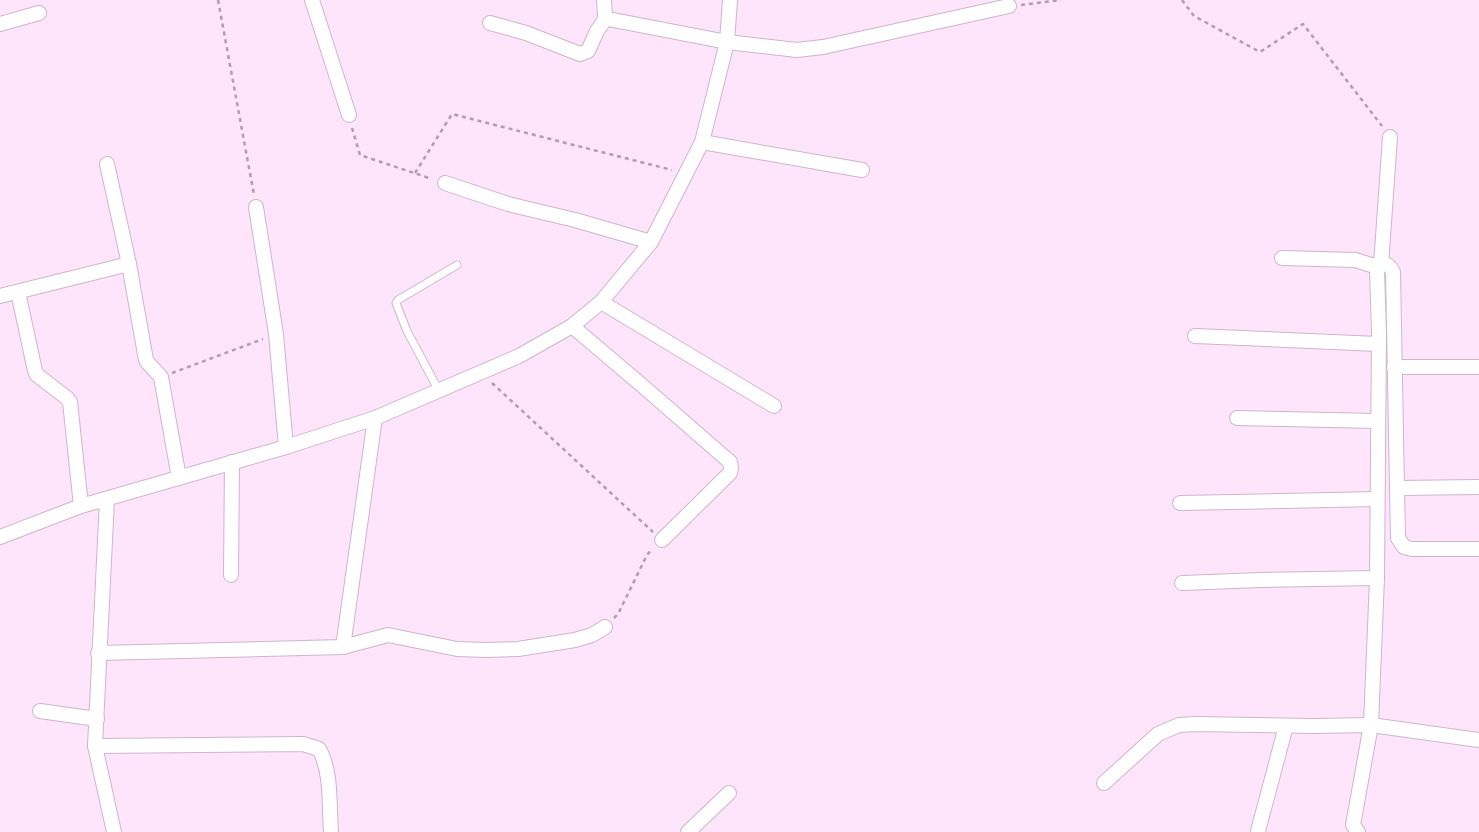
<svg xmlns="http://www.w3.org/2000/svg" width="1479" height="832" viewBox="0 0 1479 832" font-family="'Golos Text',sans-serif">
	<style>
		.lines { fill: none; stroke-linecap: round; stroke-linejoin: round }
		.lane-casing { stroke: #cdb6ca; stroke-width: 9 }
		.street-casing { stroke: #cdb6ca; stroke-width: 16 }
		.path { stroke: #b09dae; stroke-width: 2.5; stroke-dasharray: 4 4; stroke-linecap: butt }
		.lane { stroke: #fff; stroke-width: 7 }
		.street { stroke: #fff; stroke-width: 14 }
	</style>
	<rect width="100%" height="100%" fill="#fee5fb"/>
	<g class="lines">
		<defs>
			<polyline id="lane" points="439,391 407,331 396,303 398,300 457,265"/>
			<g id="street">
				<polyline points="312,0 349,115"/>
				<polyline points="604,0 605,15 608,19 727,42 797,50 823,47 1009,6"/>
				<polyline points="490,23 526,33 580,54 588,51 597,31 606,18"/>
				<polyline points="0,24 39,13"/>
				<polyline points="702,142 862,170"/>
				<polyline points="107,164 129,264 146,360 148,363 161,377 179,478"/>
				<polyline points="445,183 508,204 575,220 651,242"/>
				<polyline points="256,207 276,334 286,447"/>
				<polyline points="1282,258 1355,260 1378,267"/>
				<path d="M1381 265C1387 263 1390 266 1393 272L1397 488"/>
				<polyline points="18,292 35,371 37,375 67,398 70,402 81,506"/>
				<polyline points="0,296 129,264"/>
				<polyline points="601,302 774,406"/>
				<polyline points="572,326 645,388 730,462 731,468 730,473 662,540"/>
				<polyline points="1195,336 1378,344"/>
				<polyline points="1394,367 1479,367"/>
				<polyline points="1237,418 1377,421"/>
				<polyline points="1479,487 1397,488 1398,538 1404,547 1412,549 1479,549"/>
				<polyline points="107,499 95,746 114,832"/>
				<polyline points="1180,503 1377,499"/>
				<polyline points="0,537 81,506 286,447 375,418 519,356 572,326 601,302 651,242 702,142 727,42 730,0"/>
				<polyline points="231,575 232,462"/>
				<polyline points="1182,583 1261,580 1377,578"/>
				<polyline points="343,647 375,418"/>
				<polyline points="98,653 343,647 388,635 457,649 486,650 518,649 575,640 592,635 605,627"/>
				<polyline points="40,711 97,719"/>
				<path d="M95 746 303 744 319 749C332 771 329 807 331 832"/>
				<polyline points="1104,783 1158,734 1179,725 1195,724 1313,726 1371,725 1479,740"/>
				<polyline points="1258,831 1286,726"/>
				<polyline points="688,832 729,793"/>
				<polyline points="1358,832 1353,825 1371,725 1377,578 1379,333 1377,270 1378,267 1381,265 1390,137"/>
			</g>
		</defs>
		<!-- lane casing -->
		<use href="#lane" class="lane-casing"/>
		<!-- street casing -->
		<use href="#street" class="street-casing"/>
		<!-- path -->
		<g class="path">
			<polyline points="218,0 254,195"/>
			<polyline points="1182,0 1194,16 1260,52 1303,24 1382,126"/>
			<polyline points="1021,5 1061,0"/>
			<polyline points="352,128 360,155 432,179"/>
			<polyline points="415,173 452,114 672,170"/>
			<polyline points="172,373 263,339"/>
			<polyline points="492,383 653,532"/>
			<polyline points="614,618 618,614 647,555 652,549"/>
		</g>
		<!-- lane -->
		<use href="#lane" class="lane"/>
		<!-- street -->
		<use href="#street" class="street"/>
	</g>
</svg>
